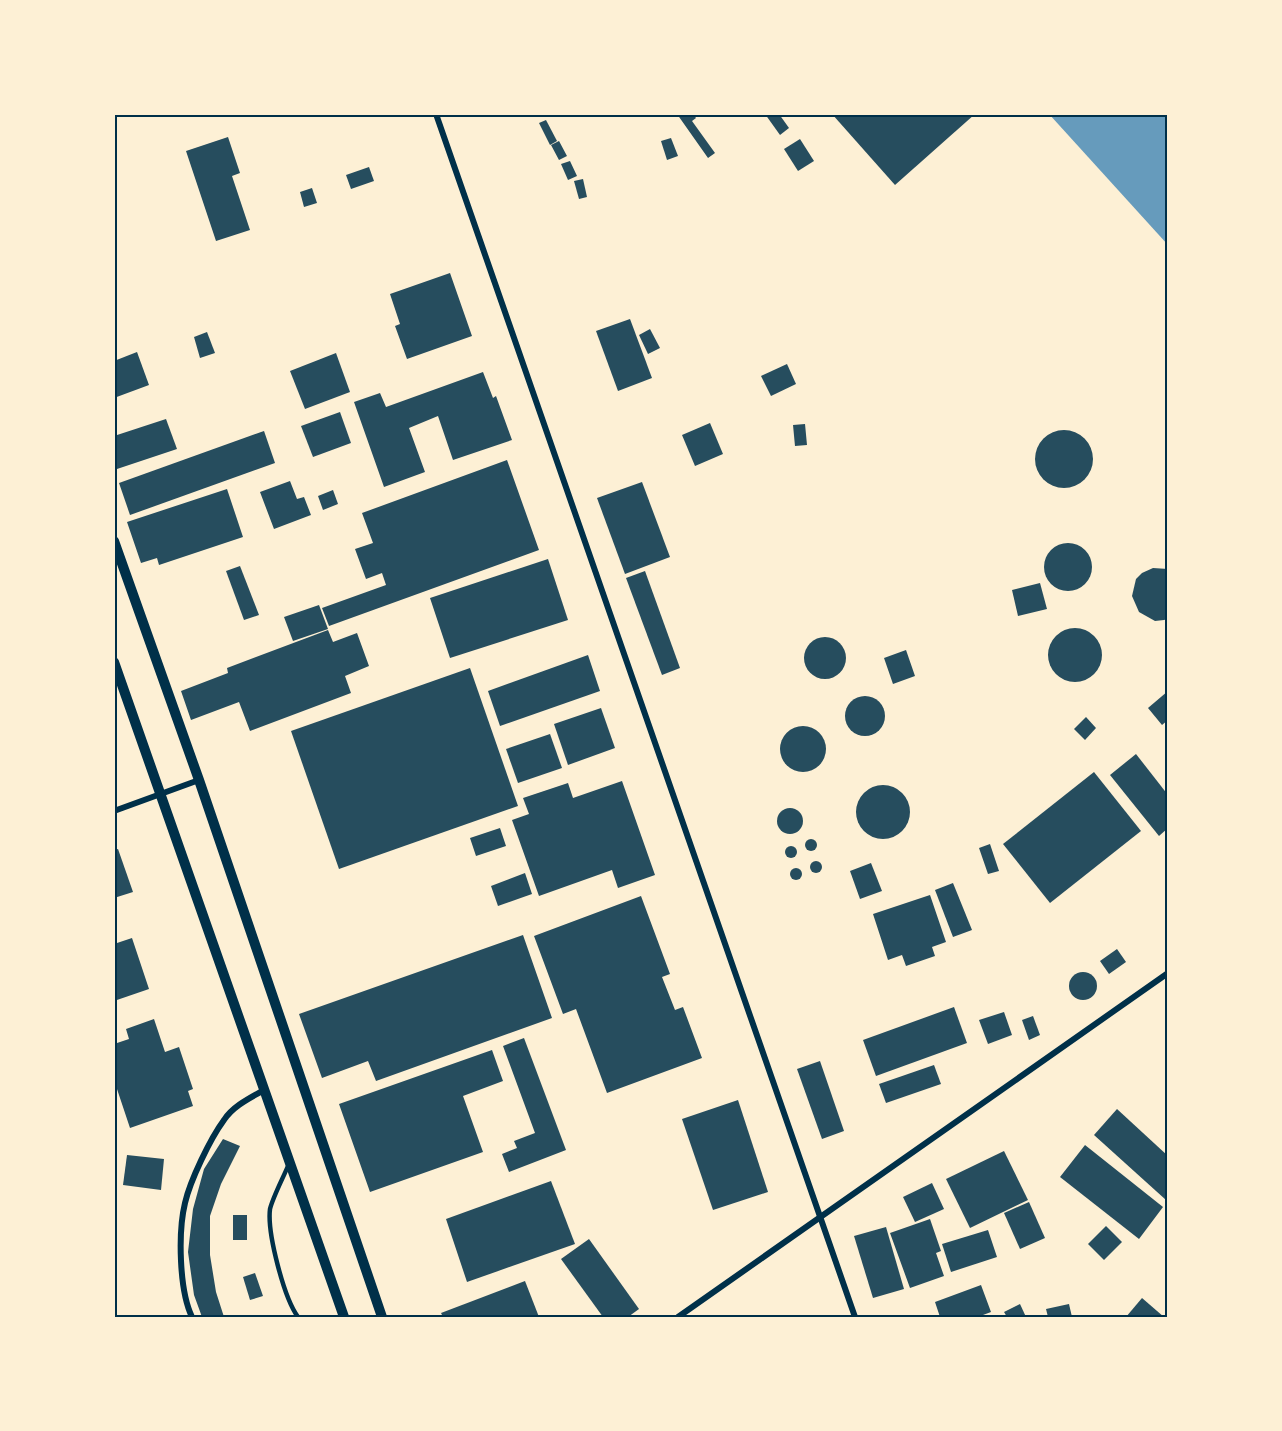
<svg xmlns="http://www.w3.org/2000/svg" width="1282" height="1431" viewBox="0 0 1282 1431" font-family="'DejaVu Sans',sans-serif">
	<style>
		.water { fill: #669bbc }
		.building { fill: #264d5e }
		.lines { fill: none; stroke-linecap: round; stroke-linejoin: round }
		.service { stroke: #003049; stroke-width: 4.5 }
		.minor { stroke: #003049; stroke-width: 6 }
		.tertiary { stroke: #003049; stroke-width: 10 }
		.neatline { fill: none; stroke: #003049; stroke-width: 2 }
	</style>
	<rect width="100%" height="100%" fill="#fdf0d5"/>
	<!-- water -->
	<polygon class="water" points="1049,114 1168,114 1168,245"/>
	<!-- building -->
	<g class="building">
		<polygon points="677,114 693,114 696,118 692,121 715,153 708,158"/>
		<polygon points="765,114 779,114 789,128 780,135"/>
		<polygon points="832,114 975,114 895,185"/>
		<polygon points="546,120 557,141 550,145 539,123"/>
		<polygon points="228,137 240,173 232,176 250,230 216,241 186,151"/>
		<polygon points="671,138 678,156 667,160 661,141"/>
		<polygon points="800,139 814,161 798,171 784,149"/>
		<polygon points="559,141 567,156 559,160 551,145"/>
		<polygon points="570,161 577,176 568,180 561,164"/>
		<polygon points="369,167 374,181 351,189 346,175"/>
		<polygon points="583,179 587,197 579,199 574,181"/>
		<polygon points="312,188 317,203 304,207 300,192"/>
		<polygon points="450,273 472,336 407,359 395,326 400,324 390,294"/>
		<polygon points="630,319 652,378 618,391 596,331"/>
		<polygon points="650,329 660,348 648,354 639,335"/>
		<polygon points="207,332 215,353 200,358 194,337"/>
		<polygon points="137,352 149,385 114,398 114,361"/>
		<polygon points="336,353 350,392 305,409 290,371"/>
		<polygon points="787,364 796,384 771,396 761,376"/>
		<polygon points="483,372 493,398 496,396 512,440 453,460 438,416 409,428 425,472 384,487 354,402 380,393 386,407"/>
		<polygon points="340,412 351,443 313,457 301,426"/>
		<polygon points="166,419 177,449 114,470 114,436"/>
		<polygon points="710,423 723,454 695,466 682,435"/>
		<polygon points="805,424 807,445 795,446 793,425"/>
		<circle cx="1064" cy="459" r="29"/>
		<polygon points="264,431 275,463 130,515 119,483"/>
		<polygon points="507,460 539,550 329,626 322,608 386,585 382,573 366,579 355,549 373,543 362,513"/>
		<polygon points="290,481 297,499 304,497 311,515 274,529 260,492"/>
		<polygon points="642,482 670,557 625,574 597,498"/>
		<polygon points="227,489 243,537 159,565 157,558 141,563 127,522"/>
		<polygon points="333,490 338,504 323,510 318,496"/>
		<circle cx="1068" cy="567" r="24"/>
		<polygon points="548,559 568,620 450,658 430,598"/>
		<polygon points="240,566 259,615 244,620 226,571"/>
		<polygon points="1153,568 1168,569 1168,619 1164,620 1155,621 1139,612 1132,596 1136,579 1142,573"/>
		<polygon points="645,571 680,668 662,675 626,578"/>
		<polygon points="1040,583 1047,609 1018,616 1012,590"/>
		<polygon points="319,605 328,629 293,641 284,617"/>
		<circle cx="1075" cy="655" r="27"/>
		<polygon points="328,630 333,642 357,633 369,666 345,676 351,693 250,731 239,702 191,720 181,691 228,673 227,668"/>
		<circle cx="825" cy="658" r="21"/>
		<polygon points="906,650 915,676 893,684 884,658"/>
		<polygon points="588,655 600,691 500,726 488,691"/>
		<polygon points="470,668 518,806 339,869 291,731"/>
		<polygon points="1168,691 1168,720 1162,725 1148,708"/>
		<circle cx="865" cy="716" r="20"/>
		<polygon points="601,708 615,748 568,765 554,724"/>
		<polygon points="1086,717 1096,728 1085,740 1074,729"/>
		<circle cx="803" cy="749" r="23"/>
		<polygon points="550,734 562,768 518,783 506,749"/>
		<polygon points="1136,754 1168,795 1168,828 1159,836 1110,775"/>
		<polygon points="1094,772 1141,831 1050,903 1003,844"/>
		<polygon points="622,781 655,875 618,888 612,870 539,896 512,820 529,814 523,798 568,783 573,798"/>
		<circle cx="883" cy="812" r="27"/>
		<circle cx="790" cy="821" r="13"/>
		<polygon points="500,828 506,846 476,856 470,838"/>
		<circle cx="811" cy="845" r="6"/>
		<polygon points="990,844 999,871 988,874 979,848"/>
		<circle cx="791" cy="852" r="6"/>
		<polygon points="118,849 133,892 114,898 114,850"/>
		<circle cx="816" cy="867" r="6"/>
		<polygon points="871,863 882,891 860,899 850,871"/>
		<circle cx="796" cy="874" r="6"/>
		<polygon points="525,873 532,894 498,906 491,886"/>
		<polygon points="953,883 972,930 953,937 935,890"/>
		<polygon points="930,895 946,942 932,947 935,956 906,966 902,955 888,960 873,914"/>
		<polygon points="641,896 670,974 662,977 675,1010 683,1007 702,1058 607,1093 576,1009 563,1014 534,936"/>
		<polygon points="523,935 552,1018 376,1081 368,1061 322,1078 299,1014"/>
		<polygon points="132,938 149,989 114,1001 114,944"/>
		<polygon points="1117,949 1126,962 1109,974 1100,961"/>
		<circle cx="1083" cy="986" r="14"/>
		<polygon points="954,1007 967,1043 876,1076 863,1040"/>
		<polygon points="1004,1012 1012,1035 988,1044 979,1020"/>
		<polygon points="1033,1016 1040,1035 1029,1040 1022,1020"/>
		<polygon points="154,1019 165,1052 179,1047 193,1089 188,1091 193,1106 130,1128 114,1080 114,1044 129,1039 126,1029"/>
		<polygon points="524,1038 566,1150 509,1172 502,1154 517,1148 514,1141 535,1133 503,1046"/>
		<polygon points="492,1050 503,1081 463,1096 483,1152 370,1192 339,1104"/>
		<polygon points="820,1061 844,1131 822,1139 797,1069"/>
		<polygon points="934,1065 941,1084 886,1103 879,1084"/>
		<polygon points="738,1100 768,1192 713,1210 682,1119"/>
		<polygon points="1117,1109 1168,1156 1168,1197 1166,1200 1094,1135"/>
		<polygon points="223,1139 240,1146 221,1184 210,1216 210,1255 216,1292 224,1317 202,1317 194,1295 188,1252 193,1209 204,1169"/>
		<polygon points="1085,1145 1163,1207 1139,1239 1060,1177"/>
		<polygon points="1004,1151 1028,1200 970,1228 946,1179"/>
		<polygon points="127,1155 164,1159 161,1190 123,1185"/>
		<polygon points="551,1181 575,1244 467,1282 446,1219"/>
		<polygon points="932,1183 944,1209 915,1222 903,1197"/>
		<polygon points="1029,1202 1045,1238 1020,1249 1004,1213"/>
		<rect x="233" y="1215" width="14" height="25"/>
		<polygon points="930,1219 941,1251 936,1253 944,1276 910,1288 890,1233"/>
		<polygon points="1106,1226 1122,1242 1104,1260 1088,1244"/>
		<polygon points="886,1227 904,1289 873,1298 854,1236"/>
		<polygon points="988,1230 997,1257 951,1272 942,1244"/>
		<polygon points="589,1239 639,1309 628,1317 603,1317 561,1259"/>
		<polygon points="255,1273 263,1296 250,1300 243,1277"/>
		<polygon points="525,1281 539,1317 443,1317 441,1313"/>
		<polygon points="981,1285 991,1312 983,1315 984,1317 940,1317 935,1302"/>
		<polygon points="1142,1298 1164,1317 1126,1317"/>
		<polygon points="1020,1304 1026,1317 1007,1317 1004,1312"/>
		<polygon points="1069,1304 1072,1317 1048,1317 1046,1309"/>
	</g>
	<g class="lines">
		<!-- service -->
		<path class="service" d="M288 1166C283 1178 273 1197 270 1209 267 1233 284 1298 298 1317"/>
		<!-- minor -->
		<g class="minor">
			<polyline points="436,114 855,1317"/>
			<polyline points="114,811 199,780"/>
			<path d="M192 1317C179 1290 178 1232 185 1203 190 1181 210 1139 224 1120 233 1106 250 1098 264 1090"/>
			<polyline points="678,1317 1168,973"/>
		</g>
		<!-- tertiary -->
		<g class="tertiary">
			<polyline points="114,541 199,780 382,1317"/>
			<polyline points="114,662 344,1317"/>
		</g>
	</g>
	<!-- border -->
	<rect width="1282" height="1431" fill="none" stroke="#fdf0d5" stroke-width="231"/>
	<rect x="116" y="116" width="1050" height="1200" class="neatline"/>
</svg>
